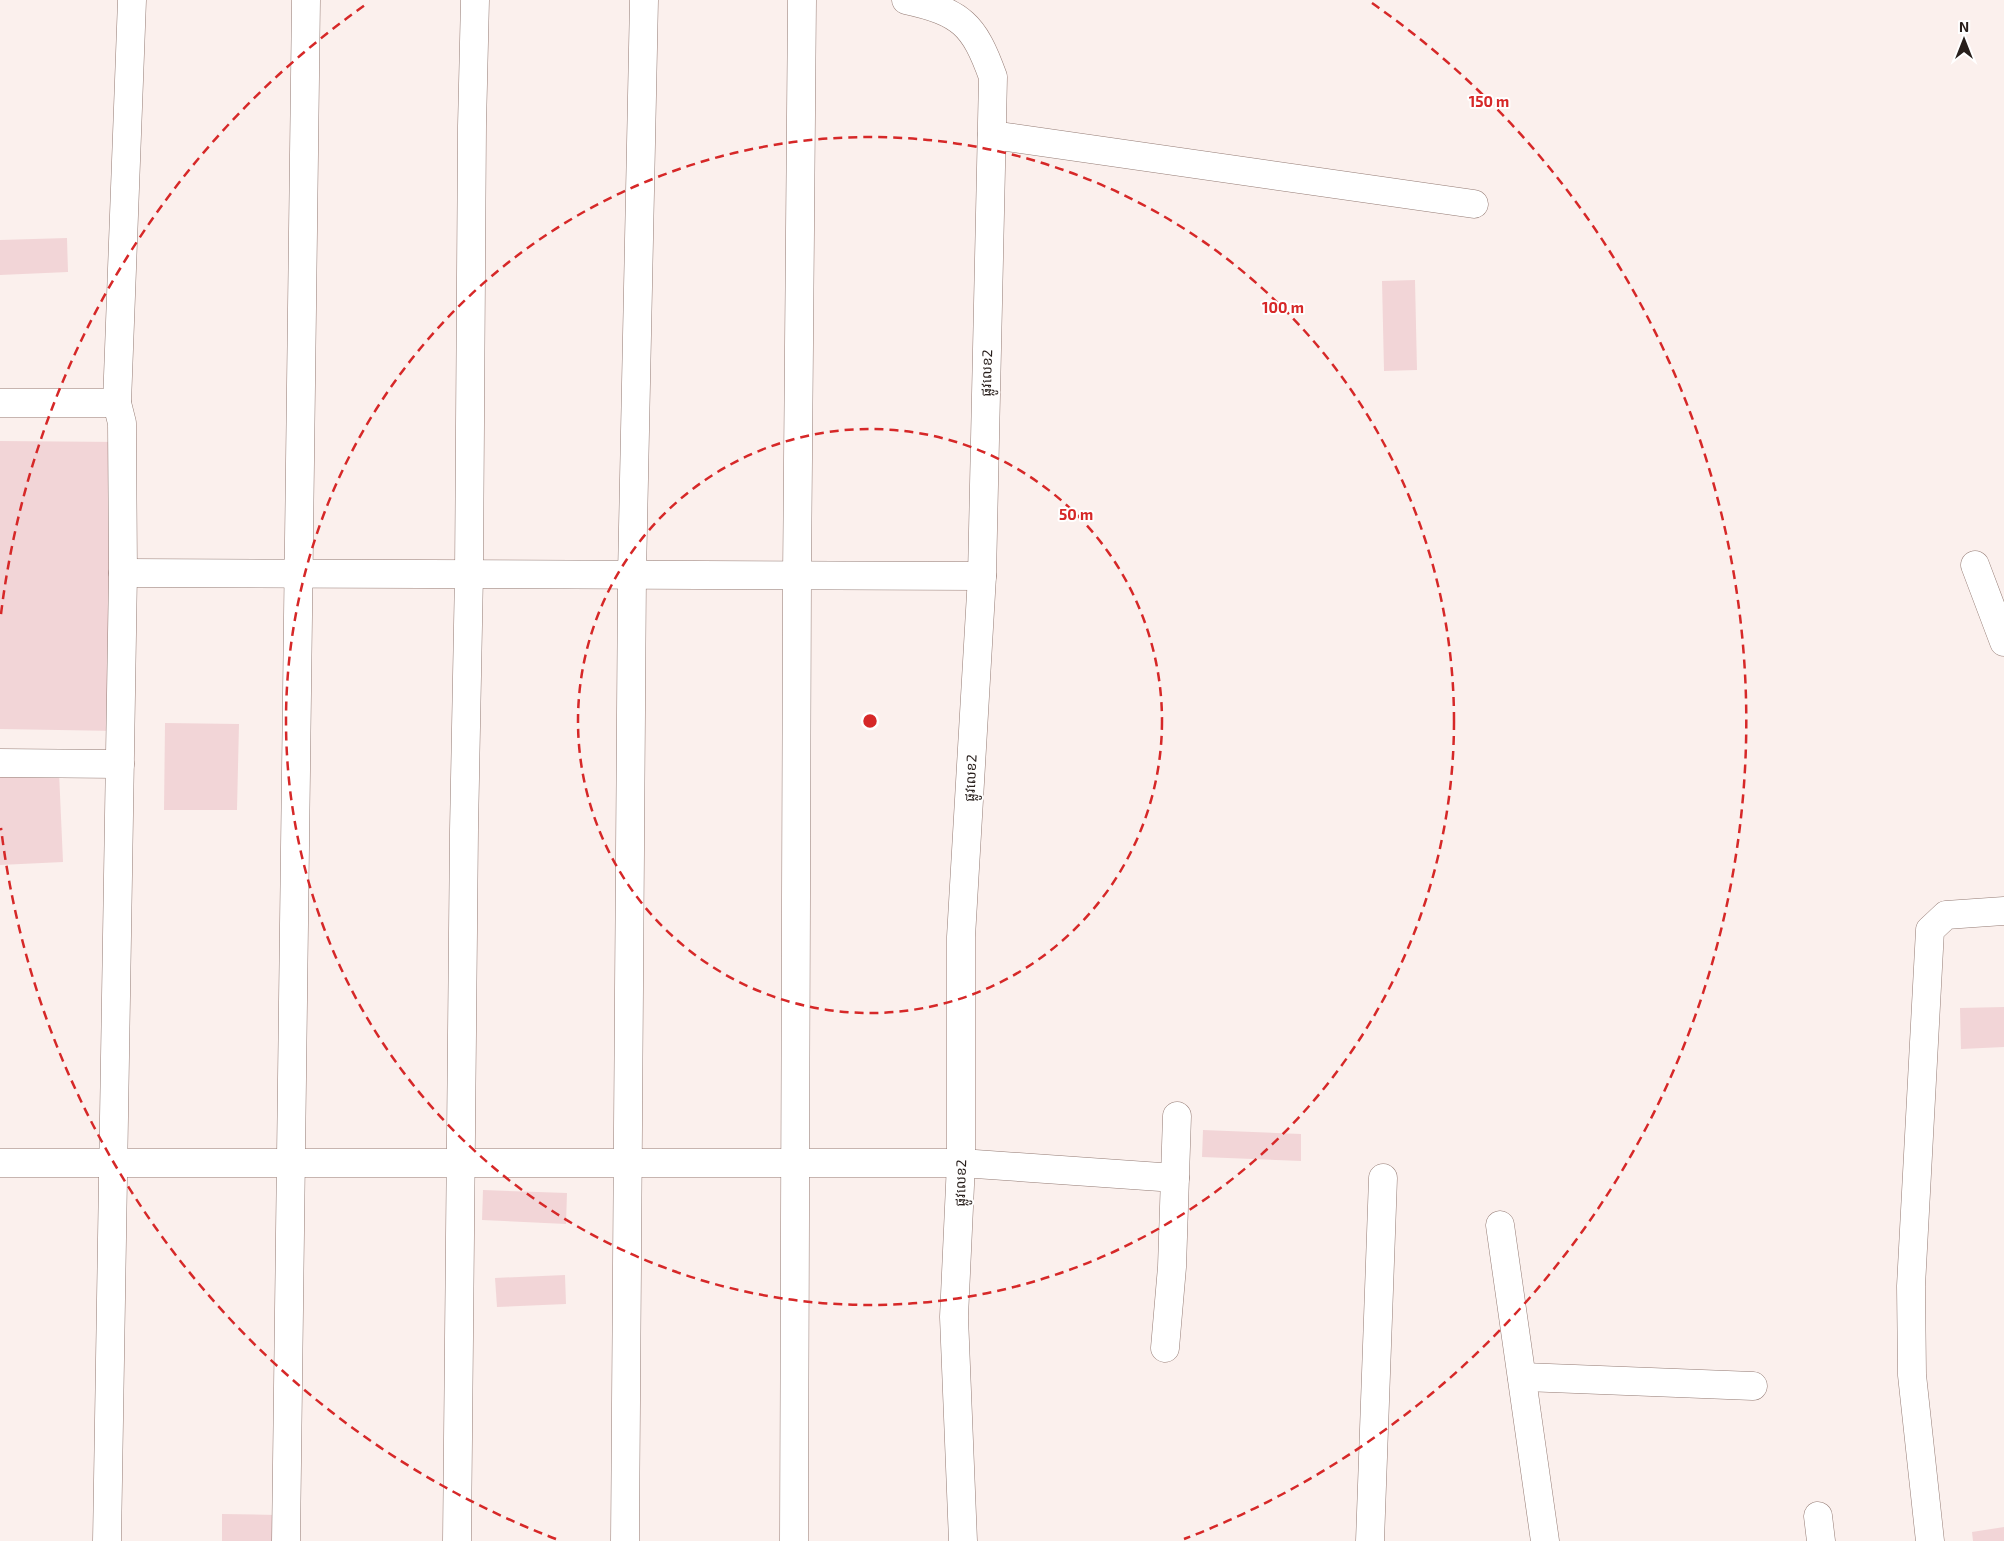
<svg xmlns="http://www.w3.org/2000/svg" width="2004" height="1541" viewBox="0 0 2004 1541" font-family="'Exo 2','Noto Sans Khmer',sans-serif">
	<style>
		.building { fill: #f2d5d7 }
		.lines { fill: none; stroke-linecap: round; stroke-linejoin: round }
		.street-casing { stroke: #947b74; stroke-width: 29 }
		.street { stroke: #fff; stroke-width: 28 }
		.ring { fill: none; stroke: #d62828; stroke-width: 2.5; stroke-dasharray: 9 6 }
		.labels { text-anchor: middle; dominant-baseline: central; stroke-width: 4; stroke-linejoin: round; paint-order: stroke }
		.street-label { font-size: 14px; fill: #281f1c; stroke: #fff }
		.centre { fill: #d62828; stroke: #fff; stroke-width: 2.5 }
		.ring-label { font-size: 15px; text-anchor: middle; font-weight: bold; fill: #d62828; stroke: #fff; stroke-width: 4; stroke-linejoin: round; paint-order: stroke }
	</style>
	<rect width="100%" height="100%" fill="#fbf0ed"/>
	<!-- building -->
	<g class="building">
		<polygon points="67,238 68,272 0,275 0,240"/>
		<polygon points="1415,280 1417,370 1384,371 1382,281"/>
		<polygon points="0,441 120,442 117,731 0,729"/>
		<polygon points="165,723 239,724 237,810 164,810"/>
		<polygon points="59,772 63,862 0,865 0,775"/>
		<polygon points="2004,1007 2004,1047 1961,1049 1960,1008"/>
		<polygon points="1203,1130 1301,1134 1301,1161 1202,1157"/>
		<polygon points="483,1190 567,1193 566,1224 482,1220"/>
		<polygon points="565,1275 566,1304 497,1307 495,1278"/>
		<polygon points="222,1514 277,1515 276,1541 222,1541"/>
		<polygon points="2004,1527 2004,1541 1973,1541 1972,1532"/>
	</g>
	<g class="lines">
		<defs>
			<g id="street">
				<path d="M906 0C961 12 974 24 993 77L982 576 961 937V1163L954 1317 963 1541"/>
				<polyline points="992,135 1474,204"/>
				<polyline points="0,403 117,403"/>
				<polyline points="1975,565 2004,642"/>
				<polyline points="123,573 982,576"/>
				<polyline points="0,763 120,764"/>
				<polyline points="0,1163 961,1163 1175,1178"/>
				<polyline points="1500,1225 1545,1541"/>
				<polyline points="1165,1348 1172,1267 1177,1116"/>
				<polyline points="1522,1377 1753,1386"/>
				<polyline points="1818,1516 1821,1541"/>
				<polyline points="107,1541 123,573 122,423 117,403 132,0"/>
				<polyline points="286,1541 306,0"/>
				<polyline points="457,1541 464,830 469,574 472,126 475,0"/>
				<polyline points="625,1541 632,575 644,0"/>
				<polyline points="794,1541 797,576 802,0"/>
				<polyline points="1370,1541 1383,1178"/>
				<polyline points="1930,1541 1912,1375 1911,1286 1930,930 1946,915 2004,911"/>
			</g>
		</defs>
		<!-- street casing -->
		<use href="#street" class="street-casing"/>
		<!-- street -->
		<use href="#street" class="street"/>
	</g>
	<!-- distance rings -->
	<g class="ring">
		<circle cx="870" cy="721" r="292"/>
		<circle cx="870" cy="721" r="584"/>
		<path d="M556 1539A876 876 0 0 1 1 828M1 614A876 876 0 0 1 368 3M1372 3A876 876 0 0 1 1184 1539"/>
	</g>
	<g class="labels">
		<!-- street labels -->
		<g class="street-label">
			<text transform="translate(986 373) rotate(-88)">ផ្លូវលេខ2</text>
			<text transform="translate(970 778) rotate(-87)">ផ្លូវលេខ2</text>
			<text transform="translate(960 1183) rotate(-88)">ផ្លូវលេខ2</text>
		</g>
	</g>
	<circle cx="870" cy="721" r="8" class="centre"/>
	<g class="ring-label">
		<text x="1489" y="107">150 m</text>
		<text x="1283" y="313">100 m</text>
		<text x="1076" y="520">50 m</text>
	</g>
	<!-- north arrow -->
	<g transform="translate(1964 40)" stroke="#ffffff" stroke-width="4" paint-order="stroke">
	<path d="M0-4L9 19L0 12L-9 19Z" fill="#281f1c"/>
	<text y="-8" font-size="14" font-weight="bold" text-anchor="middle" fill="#281f1c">N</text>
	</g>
</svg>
